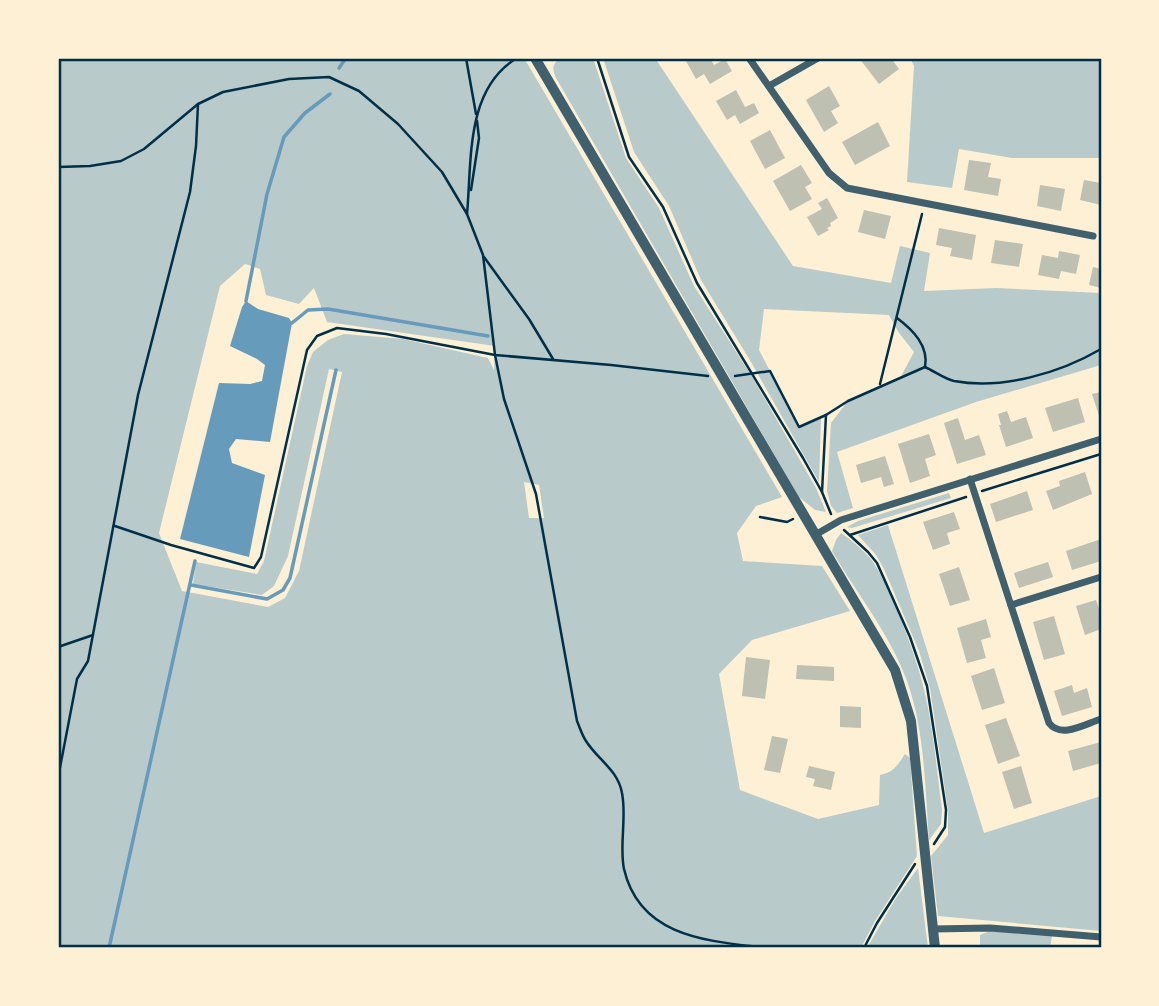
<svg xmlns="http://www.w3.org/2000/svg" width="1159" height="1006" viewBox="0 0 1159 1006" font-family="'Public Sans',sans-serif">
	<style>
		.green { fill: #b9caca; fill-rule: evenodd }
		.water { fill: #669bbc }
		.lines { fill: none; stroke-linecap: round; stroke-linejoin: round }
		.stream { stroke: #669bbc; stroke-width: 3.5 }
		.building { fill: #bec0b2 }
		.path { stroke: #003049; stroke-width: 2.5 }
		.minor { stroke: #3f606c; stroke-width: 7 }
		.tertiary { stroke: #3f606c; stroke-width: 10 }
		.neatline { fill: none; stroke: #003049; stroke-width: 2.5 }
	</style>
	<rect width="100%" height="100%" fill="#fdf0d5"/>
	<!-- green -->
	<g class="green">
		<path d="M58 58H524L782 497 756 506 737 533 743 561 822 566 850 611 752 640 719 674 740 790 818 819 879 805 880 775C894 772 897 766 905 754L910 758 917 856 875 921 861 948H58ZM245 264 260 269 266 295 299 304 314 288 327 322 495 346 494 370 488 358 403 339 344 334 328 340 313 352 307 366 264 561 257 574 196 562 193 584 262 595 274 586 288 556 329 369 342 372 299 571 285 598 268 607 182 591 159 533 220 286ZM524 482 539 485 544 518H529Z"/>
		<path d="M560 58H593L626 158 659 208 694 286 751 375 816 488 826 512 815 510 799 497 556 78C552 68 552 65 560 58Z"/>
		<polygon points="603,58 655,58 793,266 891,283 900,246 930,253 924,291 996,288 1101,293 1101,365 976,402 837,452 853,508 837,513 831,506 827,491 831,423 848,401 899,380 914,352 899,333 889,315 764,309 759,350 799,426 821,417 819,482 751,362 701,280 669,206 634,152"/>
		<polygon points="910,58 1101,58 1101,158 1012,158 959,149 952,188 907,182 914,66"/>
		<polygon points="949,493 951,498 852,528 847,527 858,521"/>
		<polygon points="888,525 984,833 1101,796 1101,931 938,916 931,856 948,835 948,811 930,688 919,651 884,569 876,555 858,535"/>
		<path d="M841 533C851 540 862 549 870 558 890 583 920 665 926 698 934 735 937 773 942 810L941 824 929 840C925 788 925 731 907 681 890 634 857 594 832 551L836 540Z"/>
		<polygon points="918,868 928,948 867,948 896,898"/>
		<polygon points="990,931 1052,936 1050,948 980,948 980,935"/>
	</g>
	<!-- water -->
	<polygon class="water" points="246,301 258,309 289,318 292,323 270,442 236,439 229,449 232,463 265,475 249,557 180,539 219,383 250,384 262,381 265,365 257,359 230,346 242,307"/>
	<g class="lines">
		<!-- stream -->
		<g class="stream">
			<polyline points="339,68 346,58"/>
			<polyline points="246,301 267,194 284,137 305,113 330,94"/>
			<polyline points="292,323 308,310 328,309 488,336"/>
			<polyline points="191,585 267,599 283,590 290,578 336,370"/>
			<polyline points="109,948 195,561"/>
		</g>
	</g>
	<!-- building -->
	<g class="building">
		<polygon points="692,58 710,58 714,65 725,59 732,71 710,84 704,74 696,79 686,61"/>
		<polygon points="859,58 891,58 899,69 879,84"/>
		<polygon points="829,86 840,106 831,111 838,123 824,132 806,100"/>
		<polygon points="736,90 745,107 754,103 759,113 740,124 735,115 727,120 716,101"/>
		<polygon points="878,122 890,146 855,165 842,142"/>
		<polygon points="770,130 785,158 765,169 750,141"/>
		<polygon points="969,160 991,163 988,177 1001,179 998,196 964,190"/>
		<polygon points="801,165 812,183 805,187 812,199 790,211 773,181"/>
		<polygon points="1084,180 1101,183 1101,205 1080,200"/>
		<polygon points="1040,185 1065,189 1061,211 1037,206"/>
		<polygon points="827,198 838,218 830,223 831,226 827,228 829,230 818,236 807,217 822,209 818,203"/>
		<polygon points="864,210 891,216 885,239 858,232"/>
		<polygon points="939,228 976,235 972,260 950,256 952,248 936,245"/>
		<polygon points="995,240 1023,244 1019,267 991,263"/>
		<polygon points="1059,251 1080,255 1076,274 1061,271 1059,279 1038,275 1042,255 1058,258"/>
		<polygon points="1093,267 1101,269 1101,288 1089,285"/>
		<polygon points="1101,392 1101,422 1092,394"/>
		<polygon points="1078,398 1085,422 1053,432 1045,408"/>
		<polygon points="1007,411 1011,422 1026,417 1033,438 1006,447 999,425 1001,425 998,414"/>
		<polygon points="958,418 965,440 979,435 986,455 957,464 944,423"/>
		<polygon points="929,434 936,455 925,459 930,476 910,483 898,444"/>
		<polygon points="885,456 894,484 884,487 881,477 861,483 856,465"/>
		<polygon points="1085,472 1092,494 1053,510 1046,491 1060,486 1059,481"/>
		<polygon points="1027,491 1033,510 996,522 990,504"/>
		<polygon points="954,512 960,529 947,533 950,544 933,550 923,522"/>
		<polygon points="1101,539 1101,561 1072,570 1066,551"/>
		<polygon points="1048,562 1053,577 1019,588 1014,573"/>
		<polygon points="959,567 970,600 950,606 939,574"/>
		<polygon points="1096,600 1101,615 1101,629 1085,635 1076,606"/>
		<polygon points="1054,616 1065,654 1044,660 1033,622"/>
		<polygon points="986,619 991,637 981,640 986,658 967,663 957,628"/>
		<polygon points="746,657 770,660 765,699 742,696"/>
		<polygon points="797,665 834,667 834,681 796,679"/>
		<polygon points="994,668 1005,703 982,710 971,676"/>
		<polygon points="1072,685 1074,693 1087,688 1092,707 1062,716 1054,691"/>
		<polygon points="840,706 861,707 861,728 840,727"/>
		<polygon points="1006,718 1020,756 998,764 985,725"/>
		<polygon points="772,736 788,739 780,773 764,770"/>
		<polygon points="1101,742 1101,763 1073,771 1068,751"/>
		<polygon points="809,766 835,772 831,790 813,786 815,779 806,777"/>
		<polygon points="1021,766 1032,803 1014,809 1002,772"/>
	</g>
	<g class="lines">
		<!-- path -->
		<g class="path">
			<polyline points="466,58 476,114"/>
			<polyline points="597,58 629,157 663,207 697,283 803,458 822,492 831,514"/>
			<path d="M58 167 90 166 121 161 144 149 198 104 223 92 289 79 329 77 359 91 398 124 442 172 467 214 483 255 495 355 504 399 536 494 577 721C580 728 582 735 586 741 598 760 618 770 622 793 627 818 619 845 624 869 640 938 709 941 767 948"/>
			<polyline points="471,190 479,138 477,121"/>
			<path d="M467 214C472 161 465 89 517 58"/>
			<polyline points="484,257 529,319 553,359"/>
			<path d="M897 318C913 330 929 346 925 367"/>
			<path d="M925 367C934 371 945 379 954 381 1002 390 1060 373 1101 349"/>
			<polyline points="735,376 770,371 799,427 826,415 848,401 925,367"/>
			<polyline points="880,384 922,214"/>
			<polyline points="982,491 1101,454"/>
			<polyline points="822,492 826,415"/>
			<polyline points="760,517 787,522 793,519"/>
			<polyline points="115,526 171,545 254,568 261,557 307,350 317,336 337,328 386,334 495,355 611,365 708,376"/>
			<polyline points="844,530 868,552 877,563 910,637 927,686 946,810 945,827 934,844"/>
			<polyline points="850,535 966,497"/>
			<polyline points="58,647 93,635"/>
			<polyline points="58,778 77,679 88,661 138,395 190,192 196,146 198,104"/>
			<polyline points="864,948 877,923 915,864"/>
		</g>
		<!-- minor -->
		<g class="minor">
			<polyline points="749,58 829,173 847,188 1093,236"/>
			<polyline points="769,86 818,58"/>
			<path d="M970 479 1049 723C1061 739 1085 724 1101 719"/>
			<polyline points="815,535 841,520 1101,439"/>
			<polyline points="1011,605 1101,577"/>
			<polyline points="933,929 990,928 1101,937"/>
		</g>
		<!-- tertiary -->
		<polyline class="tertiary" points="535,58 895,670 911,721 935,948"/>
	</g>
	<!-- border -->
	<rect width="1159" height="1006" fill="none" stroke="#fdf0d5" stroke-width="119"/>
	<rect x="60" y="60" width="1040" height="886" class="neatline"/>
</svg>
